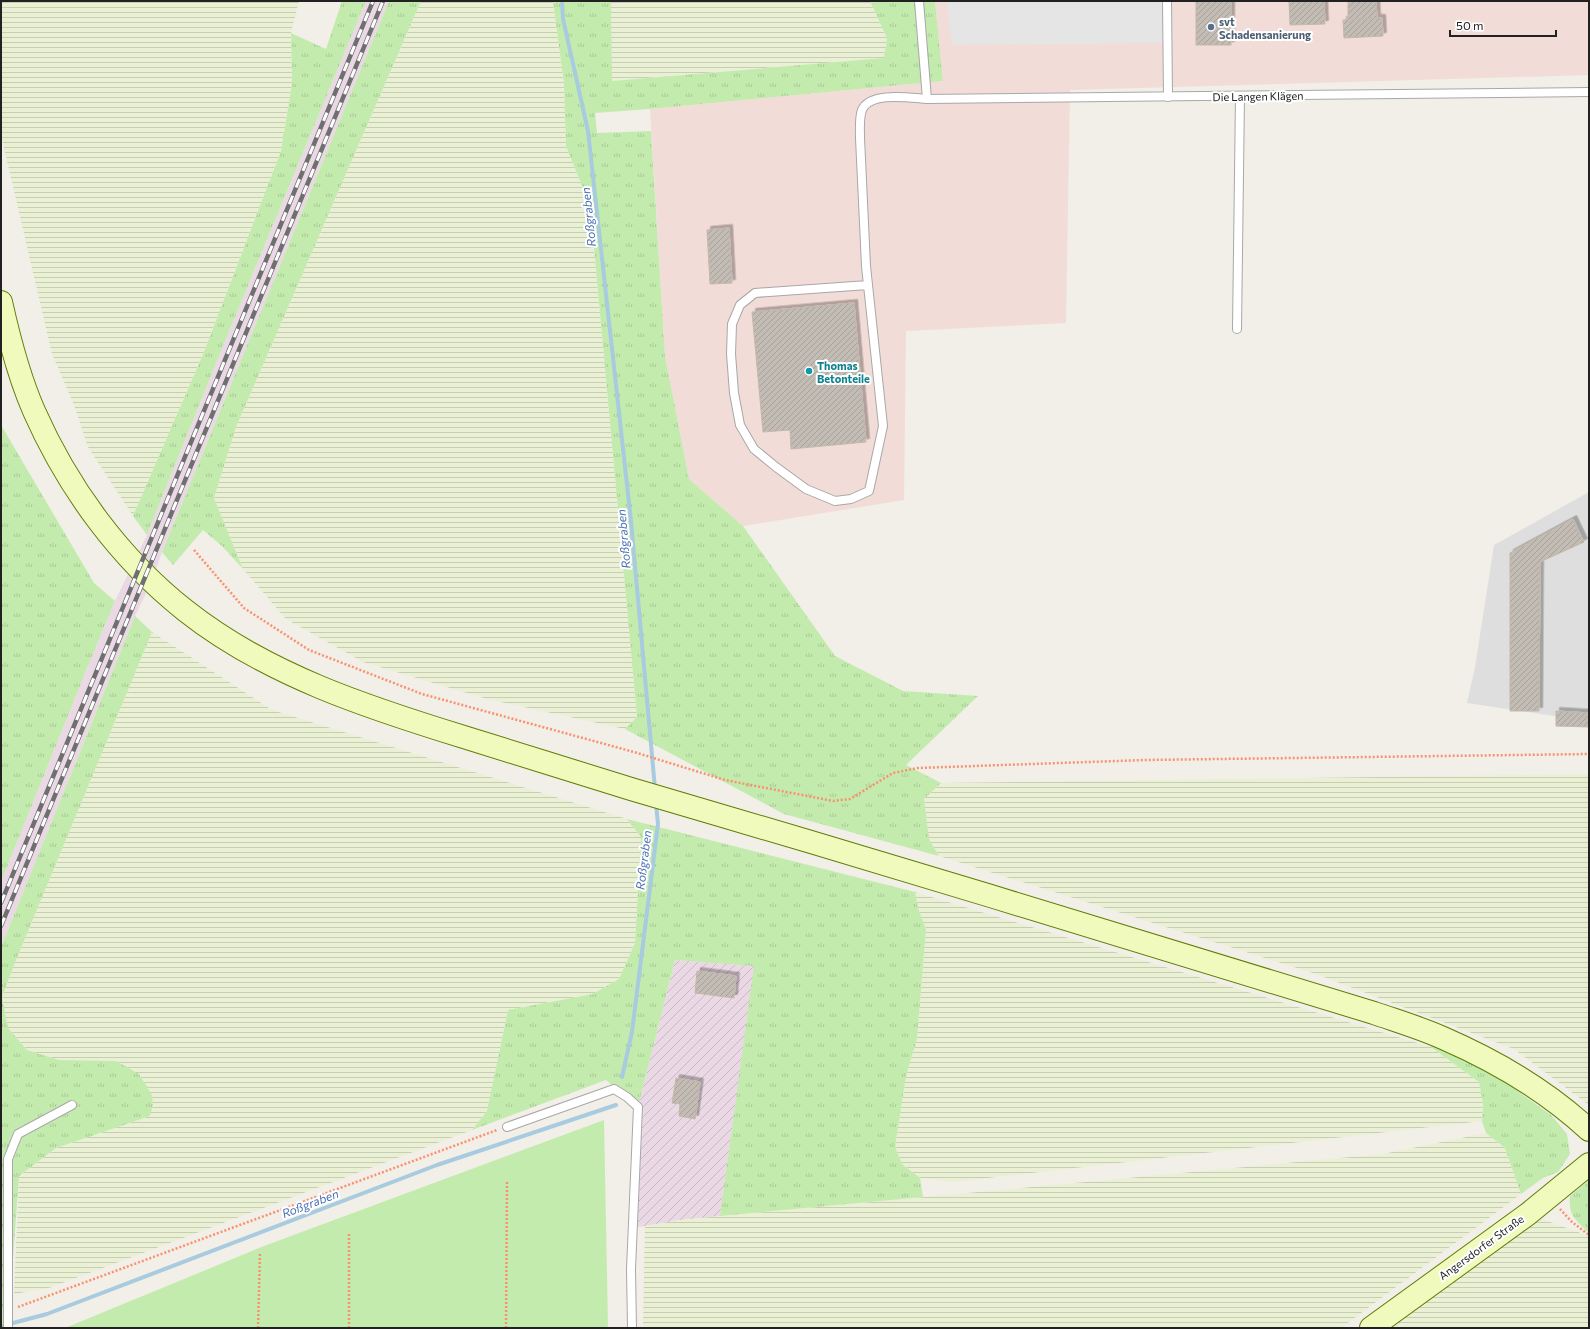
<svg xmlns="http://www.w3.org/2000/svg" width="1590" height="1329" viewBox="0 0 1590 1329" font-family="Commissioner,sans-serif">
	<style>
		.residential { fill: #dfdede }
		.commercial { fill: #f2dcd7 }
		.industrial { fill: url(#industrial-furrows) }
		.railway { fill: #ead9e5 }
		.farmland { fill: url(#farmland-rules) }
		.grass { fill: url(#grass-tufts) }
		.garden { fill: #c4ebae }
		.parking { fill: #e5e5e5 }
		.lines { fill: none; stroke-linecap: round; stroke-linejoin: round }
		.stream { stroke: #a8cbdf; stroke-width: 4 }
		.building { fill: url(#building-hatch); stroke: #c3b8a9; filter: url(#shadow) }
		.lane-casing { stroke: #a8a8a8; stroke-width: 10 }
		.secondary-casing { stroke: #5f7c04; stroke-width: 24 }
		.path { stroke: #fb906f; stroke-width: 2.5; stroke-dasharray: 2 2; stroke-linecap: butt }
		.lane { stroke: #fff; stroke-width: 8 }
		.secondary { stroke: #effabc; stroke-width: 22 }
		.rail-casing { stroke: #6f6f6f; stroke-width: 4.5 }
		.rail { stroke: #fff; stroke-width: 3; stroke-dasharray: 9; stroke-linecap: butt }
		.service-dot { fill: #5c6f8a; stroke: #fff; stroke-width: 1.5 }
		.culture-dot { fill: #0f9aa8; stroke: #fff; stroke-width: 1.5 }
		.labels { text-anchor: middle; dominant-baseline: central; stroke-width: 4; stroke-linejoin: round; paint-order: stroke }
		.service-label { font-size: 11px; font-weight: bold; fill: #4e5e75; stroke: #fff; text-anchor: start }
		.street-label { font-size: 11px; fill: #212121; stroke: #fff }
		.culture-label { font-size: 11px; font-weight: bold; fill: #0d838f; stroke: #fff; text-anchor: start }
		.water-label { font-size: 12px; font-style: italic; fill: #4b71b3; stroke: #fff }
	</style>
	<defs>
		<pattern id="industrial-furrows" width="10" height="10" patternUnits="userSpaceOnUse"><rect width="10" height="10" fill="#ead9e5"/><path d="M-1 1l2-2M0 10L10 0M9 11l2-2" fill="none" stroke="#c8bac4"/></pattern>
		<pattern id="farmland-rules" width="6" height="5" patternUnits="userSpaceOnUse"><rect width="6" height="5" fill="#eaf0d3"/><path d="M0 2.5h6" fill="none" stroke="#c8ceb5"/></pattern>
		<pattern id="grass-tufts" width="24" height="20" patternUnits="userSpaceOnUse"><rect width="24" height="20" fill="#c4ebae"/><path d="M3 7l-1-3M5 7V3M7 7l1-3M15 17l-1-3M17 17v-4M19 17l1-3" fill="none" stroke="#a8c995"/></pattern>
		<pattern id="building-hatch" width="6" height="6" patternUnits="userSpaceOnUse"><rect width="6" height="6" fill="#c2bcb4"/><path d="M-1 1l2-2M0 6l6-6M5 7l2-2" fill="none" stroke="#a6a19a"/></pattern>
		<filter id="shadow"><feDropShadow dx="3.5" dy="-3.5" stdDeviation="0" flood-color="#0004"/></filter>
	</defs>
	<rect width="100%" height="100%" fill="#f1efe7"/>
	<!-- residential -->
	<polygon class="residential" points="1589,492 1589,721 1467,703 1475,667 1494,545"/>
	<!-- commercial -->
	<polygon class="commercial" points="935,1 1589,1 1589,75 1070,90 1066,323 906,331 904,500 743,526 689,479 665,356 650,109 943,81"/>
	<!-- industrial -->
	<polygon class="industrial" points="675,960 755,966 720,1216 680,1220 633,1228 638,1107"/>
	<!-- railway -->
	<polygon class="railway" points="366,1 389,1 162,552 152,581 135,616 1,947 1,882 86,671 115,601 147,535 225,341"/>
	<!-- farmland -->
	<g class="farmland">
		<polygon points="1,1 299,1 291,33 292,84 281,151 204,352 133,516 88,447 74,405 52,354 1,135"/>
		<polygon points="421,1 553,1 564,84 566,146 586,196 592,226 637,717 625,729 487,699 363,662 286,619 243,569 214,498 236,427"/>
		<polygon points="611,1 870,1 887,38 884,58 611,81"/>
		<polygon points="152,632 272,710 627,819 641,837 635,943 619,979 593,994 508,1010 487,1111 472,1130 49,1288 14,1294 19,1176 56,1148 150,1116 153,1105 152,1095 116,1061 59,1060 27,1050 8,1028 2,997 14,965"/>
		<polygon points="1589,774 1589,1105 1514,1049 1316,974 939,856 929,839 924,799 941,783"/>
		<polygon points="915,892 1431,1047 1479,1082 1483,1104 1482,1121 953,1182 920,1178 902,1164 895,1147 906,1076 917,1039 926,929 918,908"/>
		<polygon points="1486,1133 1505,1148 1521,1194 1341,1328 643,1328 645,1226 680,1220 1383,1154"/>
		<polygon points="1528,1214 1589,1236 1589,1328 1371,1328"/>
	</g>
	<!-- grass -->
	<g class="grass">
		<polygon points="342,1 366,1 225,341 147,535 133,516 204,352 281,151 292,84 291,33 326,49"/>
		<polygon points="389,1 421,1 236,427 214,498 243,569 223,547 203,530 173,565 162,552"/>
		<polygon points="553,1 611,1 612,81 884,58 887,38 870,1 935,1 943,81 650,109 595,113 597,133 651,131 665,356 689,479 743,526 835,656 903,691 978,696 906,765 941,783 924,799 929,839 939,856 784,814 625,729 637,717 592,226 586,196 566,146 564,84"/>
		<polygon points="1,425 94,583 115,601 86,671 1,882"/>
		<polygon points="135,616 152,632 14,965 2,997 8,1028 27,1050 59,1060 116,1061 139,1074 152,1095 153,1105 150,1116 56,1148 19,1176 8,1328 1,1328 1,947"/>
		<polygon points="627,819 915,892 918,908 926,929 917,1039 906,1076 895,1147 902,1164 920,1178 923,1197 720,1216 754,966 675,960 638,1107 606,1080 472,1130 487,1111 508,1010 593,994 619,979 635,943 641,837"/>
		<polygon points="1430,1043 1498,1077 1551,1115 1567,1134 1570,1154 1558,1172 1543,1178 1521,1194 1505,1148 1486,1133 1482,1121 1483,1104 1479,1082 1431,1047"/>
		<path d="M1589 1180V1233C1576 1220 1568 1216 1570 1196Z"/>
	</g>
	<!-- garden -->
	<polygon class="garden" points="604,1120 608,1328 65,1328 264,1246"/>
	<!-- parking -->
	<polygon class="parking" points="947,1 1162,1 1162,43 952,45"/>
	<g class="lines">
		<!-- stream -->
		<g class="stream">
			<polyline points="562,1 563,19 588,131 631,521 655,789"/>
			<polyline points="622,1077 632,1032 658,824 656,804"/>
			<polyline points="13,1323 47,1314 437,1165 616,1105"/>
		</g>
	</g>
	<!-- building -->
	<g class="building">
		<rect x="1196" y="1" width="35" height="44"/>
		<polygon points="1289,1 1324,1 1325,24 1290,25"/>
		<polygon points="1348,1 1376,1 1377,18 1348,20"/>
		<polygon points="1377,18 1382,18 1383,36 1344,38 1343,20"/>
		<polygon points="729,228 732,283 710,284 707,230"/>
		<polygon points="854,303 866,442 791,449 790,430 763,432 752,312"/>
		<polygon points="1573,519 1584,542 1540,562 1539,711 1510,711 1510,553"/>
		<polygon points="1556,711 1589,713 1589,727 1556,726"/>
		<polygon points="697,971 736,976 734,998 695,993"/>
		<polygon points="676,1078 700,1082 695,1119 679,1116 680,1104 672,1103"/>
	</g>
	<g class="lines">
		<defs>
			<g id="lane">
				<polyline points="919,1 927,99"/>
				<polyline points="1167,1 1168,97"/>
				<path d="M868 285 755 293 740 305 732 324 731 354 734 393 740 425 754 449 776 467 806 489 835 501 851 499 869 491 883 426 868 285 866 266 860 138C860 129 859 118 862 110 870 91 911 98 927 99L1589 92"/>
				<polyline points="1237,329 1240,96"/>
				<polyline points="507,1127 614,1089 627,1097 638,1107 631,1269 632,1328"/>
				<polyline points="8,1328 8,1159 18,1134 72,1105"/>
			</g>
			<g id="secondary">
				<path d="M1 302C9 338 19 377 34 411 68 488 120 559 186 611 267 675 369 708 467 738 522 755 576 772 631 789 691 807 751 824 811 842 999 898 1187 956 1374 1013 1397 1021 1421 1028 1443 1038 1496 1061 1547 1091 1589 1130"/>
				<polyline points="1371,1328 1528,1214 1589,1164"/>
			</g>
		</defs>
		<!-- lane casing -->
		<use href="#lane" class="lane-casing"/>
		<!-- secondary casing -->
		<use href="#secondary" class="secondary-casing"/>
		<!-- path -->
		<g class="path">
			<polyline points="194,550 244,608 309,650 422,694 634,752 725,780 833,801 850,799 893,773 918,768 1145,760 1589,754"/>
			<polyline points="1560,1209 1572,1222 1589,1235"/>
			<polyline points="18,1307 497,1130"/>
			<polyline points="258,1328 260,1253"/>
			<polyline points="349,1328 349,1232"/>
			<polyline points="506,1328 507,1181"/>
		</g>
		<!-- lane -->
		<use href="#lane" class="lane"/>
		<!-- secondary -->
		<use href="#secondary" class="secondary"/>
		<defs>
			<g id="rail">
				<polyline points="1,903 373,1"/>
				<polyline points="1,926 383,1"/>
			</g>
		</defs>
		<!-- rail casing -->
		<use href="#rail" class="rail-casing"/>
		<!-- rail -->
		<use href="#rail" class="rail"/>
	</g>
	<!-- markers -->
	<circle class="service-dot" cx="1211" cy="27" r="4"/>
	<circle class="culture-dot" cx="809" cy="371" r="4"/>
	<g class="labels">
		<!-- service labels -->
		<g class="service-label">
			<text x="1219" y="21">svt<tspan x="1219" dy="13">Schadensanierung</tspan></text>
		</g>
		<!-- street labels -->
		<g class="street-label">
			<text transform="translate(1258 96) rotate(-1)">Die Langen Klägen</text>
			<text transform="translate(1481 1247) rotate(-36)">Angersdorfer Straße</text>
		</g>
		<!-- culture labels -->
		<g class="culture-label">
			<text x="817" y="365">Thomas<tspan x="817" dy="13">Betonteile</tspan></text>
		</g>
		<!-- water labels -->
		<g class="water-label">
			<text transform="translate(588 217) rotate(-96)">Roßgraben</text>
			<text transform="translate(623 539) rotate(-95)">Roßgraben</text>
			<text transform="translate(643 860) rotate(-83)">Roßgraben</text>
			<text transform="translate(310 1203) rotate(-21)">Roßgraben</text>
		</g>
	</g>
	<!-- border -->
	<rect width="1590" height="1329" fill="none" stroke="#212121" stroke-width="4"/>
	<!-- scale -->
	<path d="M1450 30v6h106v-6" fill="none" stroke="#212121" stroke-width="2"/>
	<text x="1456" y="30" font-size="12" fill="#212121" stroke="#ffffff" stroke-width="3" paint-order="stroke">50 m</text>
</svg>
